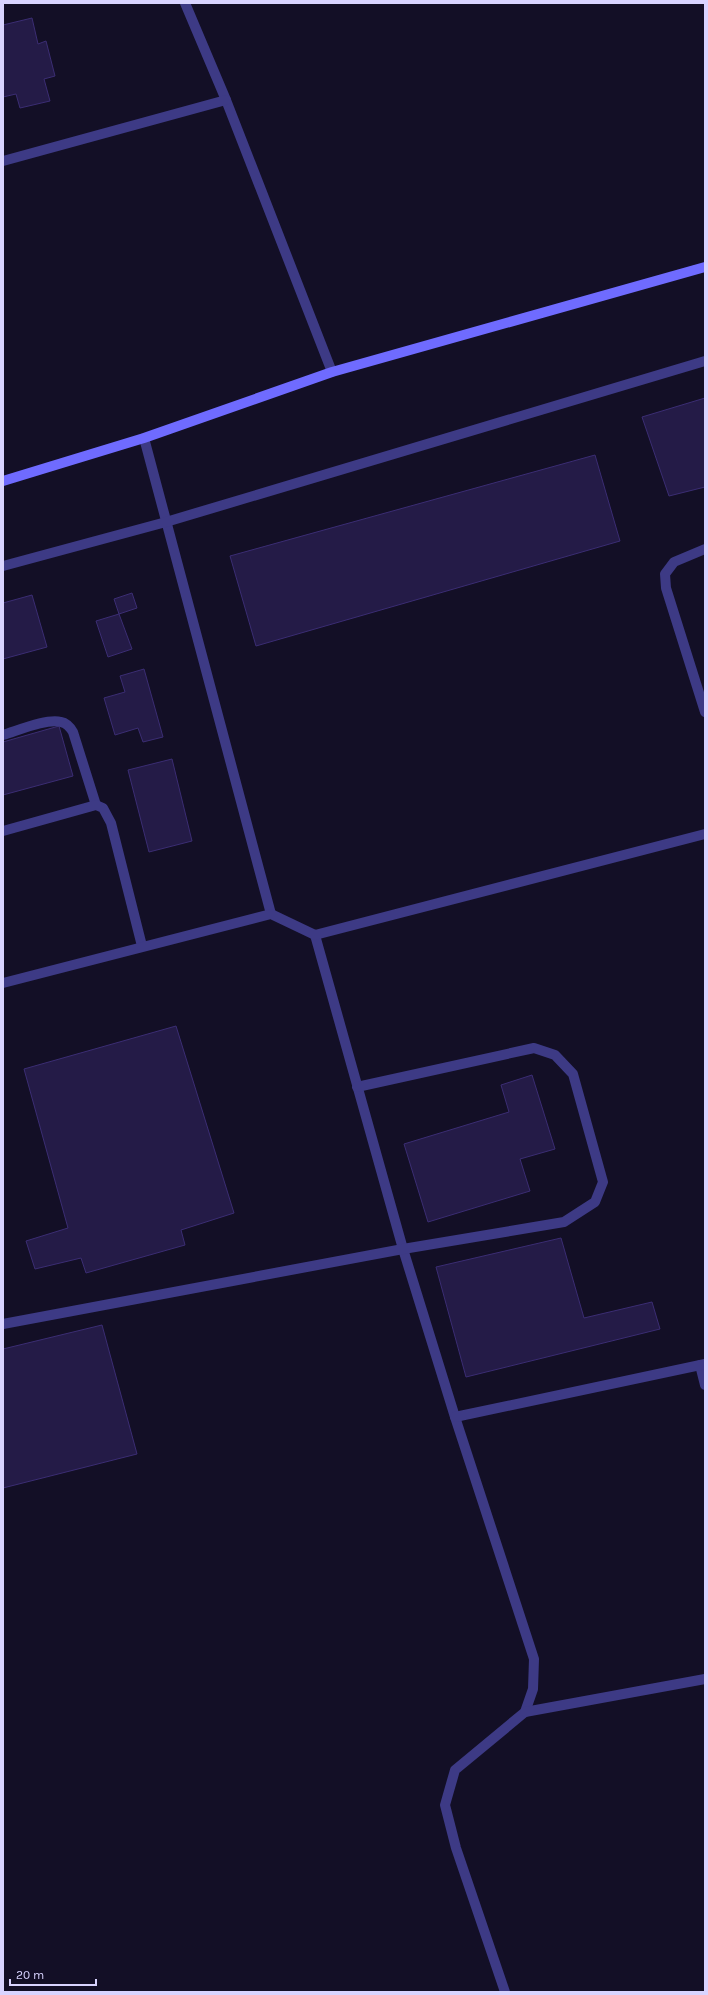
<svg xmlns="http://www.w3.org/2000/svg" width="708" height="1995" viewBox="0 0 708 1995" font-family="Karla,sans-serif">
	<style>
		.building { fill: #241b47; stroke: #3b2d73 }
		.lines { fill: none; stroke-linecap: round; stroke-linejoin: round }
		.service { stroke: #3d3a85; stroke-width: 10 }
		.minor { stroke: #3d3a85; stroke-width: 10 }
		.secondary { stroke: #6f6bff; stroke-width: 10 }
	</style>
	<rect width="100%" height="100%" fill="#130f26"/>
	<!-- building -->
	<g class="building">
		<polygon points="32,18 38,44 46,41 55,76 44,79 50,101 20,108 16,94 3,97 3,25"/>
		<polygon points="705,398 705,487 669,496 642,417"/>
		<polygon points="595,455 620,541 256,646 230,556"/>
		<polygon points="132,593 137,608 119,614 114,599"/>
		<polygon points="32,595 47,647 3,659 3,603"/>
		<polygon points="119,614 132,649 108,657 96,621"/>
		<polygon points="144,669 163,737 143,742 138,728 115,735 104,698 125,692 120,676"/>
		<polygon points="59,726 73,776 3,795 3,742"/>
		<polygon points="172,759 192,841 149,852 128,770"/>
		<polygon points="176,1026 234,1213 181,1230 185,1245 86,1273 81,1258 35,1269 26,1241 68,1228 24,1069"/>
		<polygon points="532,1075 555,1149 520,1159 530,1191 428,1222 404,1144 509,1112 501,1085"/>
		<polygon points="561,1238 584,1318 652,1302 660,1329 466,1377 436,1267"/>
		<polygon points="102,1325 137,1454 3,1488 3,1349"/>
	</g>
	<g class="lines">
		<!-- service -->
		<g class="service">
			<polyline points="144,438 271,914"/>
			<polyline points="705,549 674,562 665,574 666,588 705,712"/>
			<polyline points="3,566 166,522 705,361"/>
			<path d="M3 735C17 731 47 718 61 722 67 723 70 727 73 732L96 805"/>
			<polyline points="3,831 96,805 103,808 111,823 142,946"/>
			<polyline points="315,935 403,1249 455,1417 534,1659 533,1689 525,1712 455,1770 445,1805 456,1848 505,1992"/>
			<polyline points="3,983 271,914 315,935 705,834"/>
			<polyline points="3,1324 403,1249 564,1222 595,1202 603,1182 573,1074 555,1055 534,1048 357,1087"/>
			<polyline points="700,1365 705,1385"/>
			<polyline points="455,1417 705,1364"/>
			<polyline points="525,1712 705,1679"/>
		</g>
		<!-- minor -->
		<g class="minor">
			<polyline points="185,3 226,100 332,372"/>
			<polyline points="3,161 226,100"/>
		</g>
		<!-- secondary -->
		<polyline class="secondary" points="3,481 144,438 332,372 705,267"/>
	</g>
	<!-- border -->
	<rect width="708" height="1995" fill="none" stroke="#d9d4ff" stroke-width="8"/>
	<!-- scale -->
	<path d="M10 1979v6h86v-6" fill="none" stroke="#d9d4ff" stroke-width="2"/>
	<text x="16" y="1979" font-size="12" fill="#d9d4ff" stroke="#130f26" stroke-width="3" paint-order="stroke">20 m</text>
</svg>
